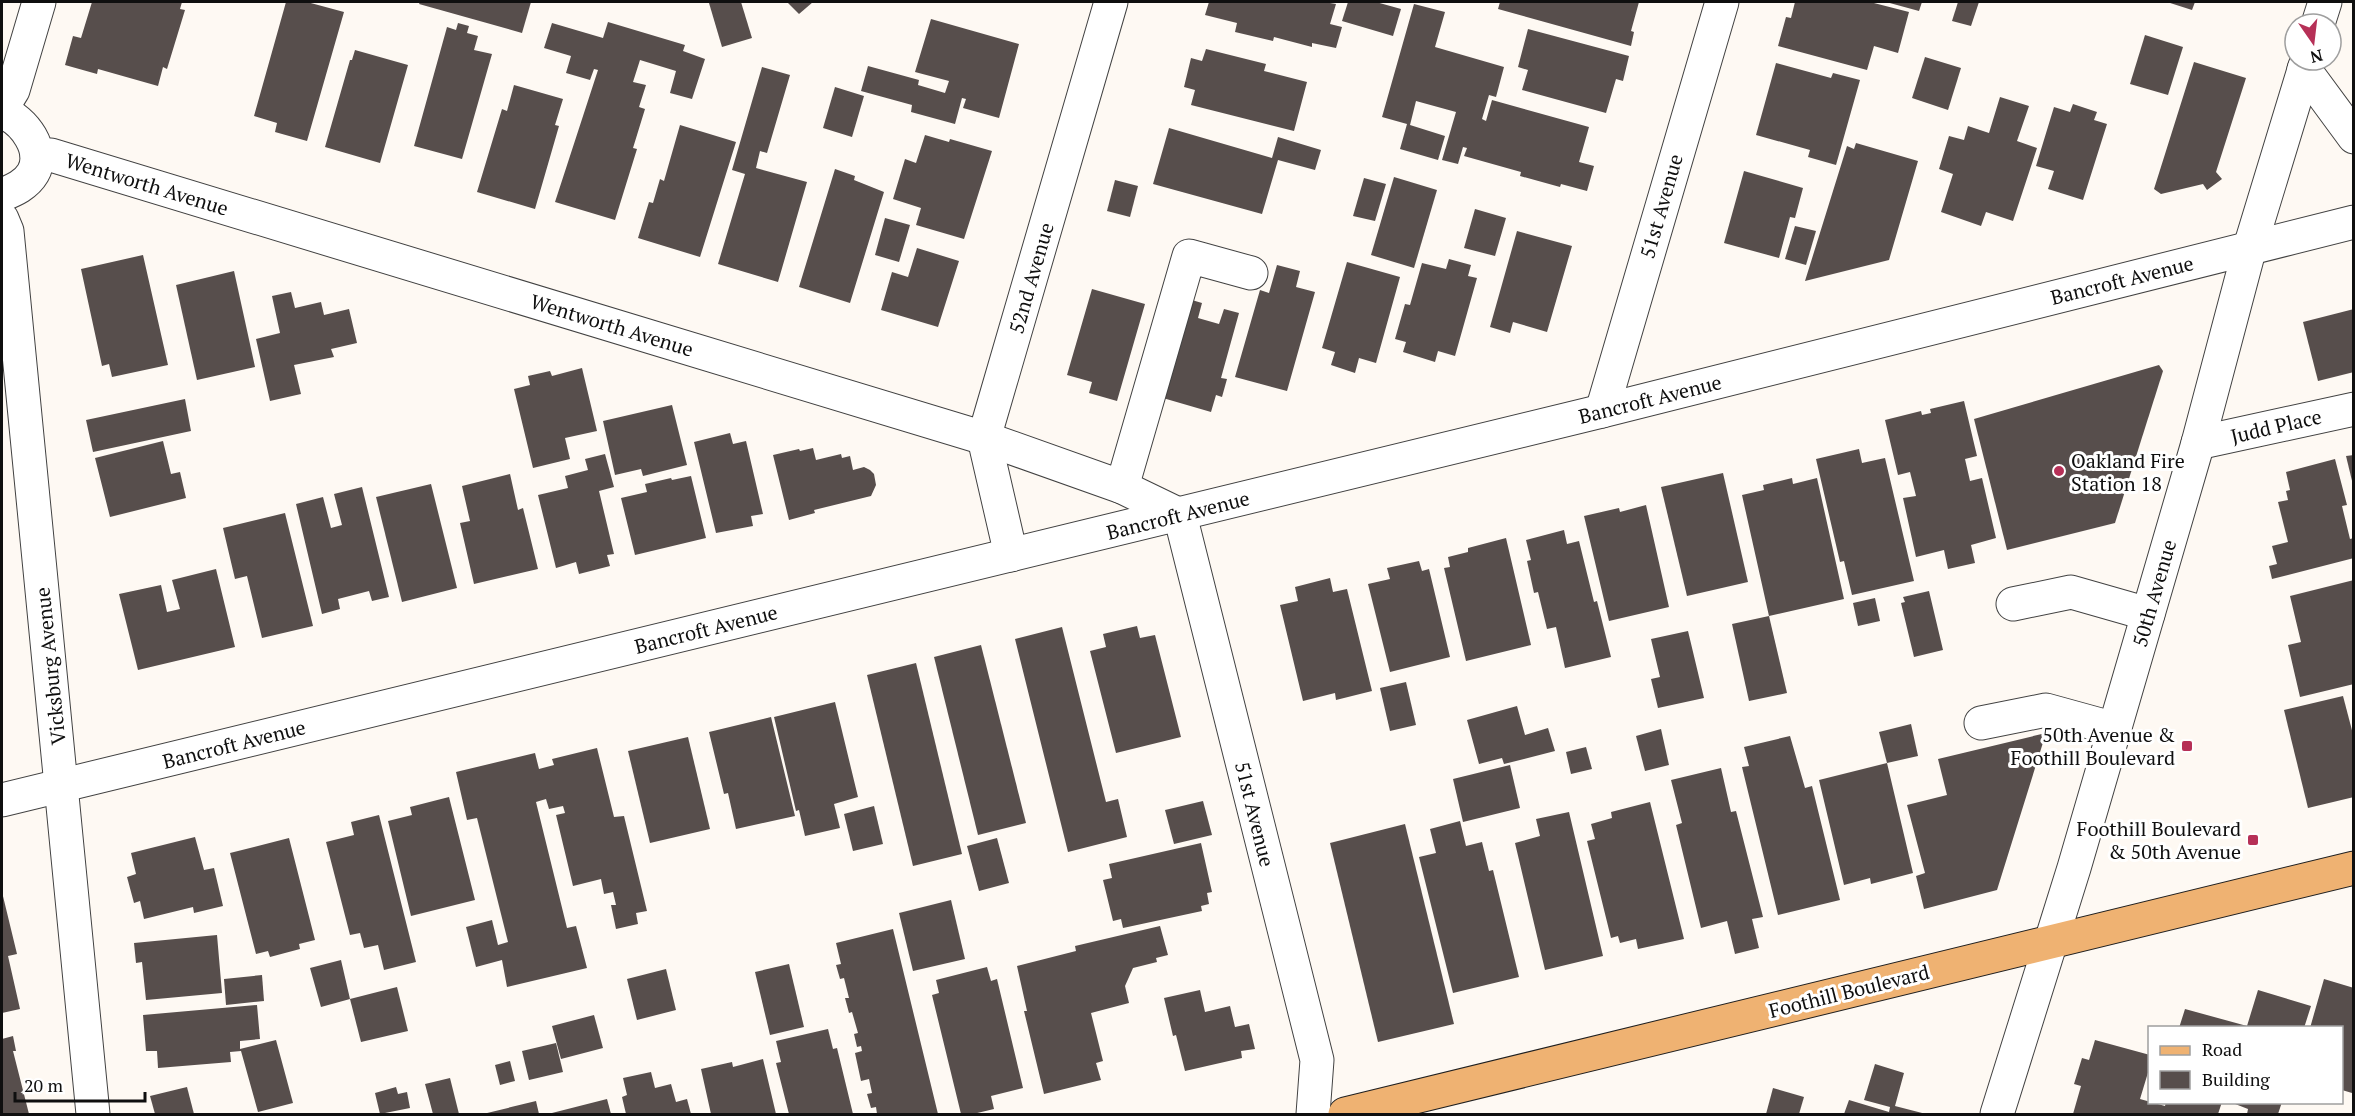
<svg xmlns="http://www.w3.org/2000/svg" width="2355" height="1116" viewBox="0 0 2355 1116" font-family="'PT Serif',serif">
	<style>
		.building { fill: #574e4c }
		.lines { fill: none; stroke-linecap: round; stroke-linejoin: round }
		.minor-casing { stroke: #424242; stroke-width: 35 }
		.major-casing { stroke: #202020; stroke-width: 35 }
		.minor { stroke: #fff; stroke-width: 33 }
		.major { stroke: #efb272; stroke-width: 33 }
		.poi-dot { fill: #b63057; stroke: #fff; stroke-width: 2 }
		.labels { text-anchor: middle; dominant-baseline: central; stroke-width: 6; stroke-linejoin: round; paint-order: stroke }
		.street-label { font-size: 20px; fill: #0f0f0f; stroke: #fff }
		.poi-label { font-size: 20px; fill: #0f0f0f; stroke: #fff; text-anchor: end }
	</style>
	<rect width="100%" height="100%" fill="#fef9f3"/>
	<!-- building -->
	<g class="building">
		<polygon points="92,2 182,2 180,9 185,10 167,69 163,67 158,86 98,69 97,74 65,65 73,36 81,38"/>
		<polygon points="286,2 307,2 344,12 307,141 275,132 277,123 254,116"/>
		<polygon points="420,2 531,2 522,33 419,4"/>
		<polygon points="714,2 741,2 752,38 722,47 709,3"/>
		<polygon points="787,2 813,2 799,14"/>
		<polygon points="1209,2 1324,2 1336,4 1330,24 1342,27 1336,48 1312,43 1312,47 1274,37 1273,41 1235,32 1237,23 1205,15"/>
		<polygon points="1348,2 1376,2 1401,9 1393,36 1342,21"/>
		<polygon points="1500,2 1639,2 1631,31 1634,32 1631,46 1498,9"/>
		<polygon points="1795,2 1870,2 1909,12 1898,53 1874,46 1867,70 1778,46 1786,17 1791,18"/>
		<polygon points="1886,2 1922,2 1919,11"/>
		<polygon points="1958,2 1979,2 1971,26 1952,21"/>
		<polygon points="2167,2 2195,2 2192,10"/>
		<polygon points="1414,4 1445,12 1435,47 1504,67 1496,97 1489,95 1482,119 1486,121 1492,100 1589,127 1579,162 1594,166 1587,191 1561,184 1560,187 1520,176 1521,172 1464,156 1467,148 1463,147 1458,164 1442,160 1456,112 1416,101 1410,125 1445,136 1438,160 1400,149 1407,124 1382,117"/>
		<polygon points="931,19 1019,44 999,118 963,108 966,99 962,98 955,124 911,112 912,105 861,91 868,66 919,80 918,85 945,93 949,81 915,72"/>
		<polygon points="608,22 685,45 683,51 705,59 692,99 670,93 676,71 640,60 633,82 646,85 639,107 645,109 633,148 637,149 615,220 555,202 598,70 594,69 590,80 566,73 571,56 544,48 552,23 603,38"/>
		<polygon points="458,23 469,26 467,33 478,36 474,50 492,54 462,159 414,146 447,27 456,30"/>
		<polygon points="1528,29 1629,56 1623,81 1616,79 1606,113 1522,90 1528,70 1518,67"/>
		<polygon points="2145,35 2183,47 2168,95 2130,84"/>
		<polygon points="1206,49 1266,64 1264,71 1307,82 1294,131 1191,105 1195,90 1184,87 1191,58 1202,61"/>
		<polygon points="355,50 408,65 380,163 325,147 350,60 352,60"/>
		<polygon points="1925,57 1961,68 1948,110 1912,98"/>
		<polygon points="2194,62 2246,78 2216,172 2222,179 2207,190 2203,184 2161,194 2154,189"/>
		<polygon points="1776,63 1831,78 1833,73 1860,80 1836,165 1808,157 1810,150 1756,135"/>
		<polygon points="762,67 790,75 767,153 760,151 756,168 807,182 778,282 718,264 745,174 732,170"/>
		<polygon points="514,85 563,99 555,125 559,126 535,209 477,192 502,109 507,111"/>
		<polygon points="835,87 864,96 852,137 823,128"/>
		<polygon points="2000,97 2029,106 2017,141 2037,148 2013,221 1986,212 1981,226 1941,212 1953,174 1939,169 1949,136 1964,140 1968,126 1989,133"/>
		<polygon points="2073,104 2097,112 2094,120 2107,124 2083,200 2048,189 2054,171 2036,166 2054,107 2070,112"/>
		<polygon points="680,125 736,142 700,257 638,238 649,202 653,203 660,179 664,181"/>
		<polygon points="1169,128 1272,158 1278,137 1321,150 1315,170 1278,160 1262,214 1153,184"/>
		<polygon points="925,135 949,142 950,139 992,151 964,239 916,225 921,208 893,199 905,159 916,163"/>
		<polygon points="1856,143 1918,161 1889,260 1805,281 1847,146 1854,149"/>
		<polygon points="835,169 855,176 854,180 884,192 850,303 799,287"/>
		<polygon points="1744,171 1803,188 1795,218 1790,217 1779,258 1724,243"/>
		<polygon points="1394,177 1437,190 1414,268 1371,255"/>
		<polygon points="1364,178 1386,184 1375,221 1353,216"/>
		<polygon points="1115,180 1138,186 1130,217 1107,211"/>
		<polygon points="1475,209 1506,218 1495,256 1464,248"/>
		<polygon points="885,218 910,225 899,262 875,255"/>
		<polygon points="1795,226 1816,231 1806,265 1785,259"/>
		<polygon points="1517,231 1572,246 1547,332 1513,322 1510,333 1490,327"/>
		<polygon points="917,248 959,261 938,327 881,310 892,272 908,277"/>
		<polygon points="143,255 168,365 112,377 109,364 102,366 81,269"/>
		<polygon points="1449,259 1471,265 1468,276 1477,278 1455,356 1438,351 1435,362 1403,352 1406,342 1395,339 1405,304 1410,305 1422,263 1446,269"/>
		<polygon points="1347,262 1400,277 1376,363 1359,358 1355,373 1331,365 1335,352 1322,348"/>
		<polygon points="1277,265 1300,271 1296,287 1315,292 1287,391 1235,377 1260,290 1269,293"/>
		<polygon points="234,271 255,367 197,380 176,285"/>
		<polygon points="1092,289 1145,304 1117,401 1089,393 1092,382 1067,375"/>
		<polygon points="291,292 295,308 321,302 324,315 349,309 357,343 331,349 334,357 294,365 301,394 270,401 256,339 280,333 272,296"/>
		<polygon points="1185,298 1202,303 1198,318 1219,324 1224,309 1239,313 1221,378 1227,379 1222,397 1216,395 1211,412 1156,396"/>
		<polygon points="2354,309 2354,372 2318,381 2303,322"/>
		<polygon points="2159,365 2163,371 2115,523 2007,550 1974,419"/>
		<polygon points="582,368 597,431 565,438 570,459 533,468 514,389 530,385 528,376 550,371 552,376"/>
		<polygon points="185,399 191,431 93,452 86,420"/>
		<polygon points="1964,401 1977,456 1965,459 1970,481 1982,478 1996,538 1971,545 1975,563 1948,569 1944,550 1916,557 1903,498 1916,496 1910,472 1898,475 1885,420 1921,411 1922,415 1931,413 1930,409"/>
		<polygon points="672,405 687,465 643,476 641,469 615,475 603,421"/>
		<polygon points="730,433 733,444 746,441 763,514 751,516 753,526 716,533 694,442"/>
		<polygon points="163,441 171,474 180,472 186,498 110,517 95,458"/>
		<polygon points="813,448 816,460 841,454 842,458 850,456 853,470 864,467 870,470 874,474 876,485 871,496 814,510 815,513 789,520 773,455 799,449 800,451"/>
		<polygon points="1859,449 1862,463 1885,458 1914,581 1852,595 1844,561 1840,562 1816,459"/>
		<polygon points="605,454 614,487 599,491 614,554 607,555 610,566 579,574 576,562 556,568 538,495 568,488 565,476 588,470 585,459"/>
		<polygon points="2354,455 2354,485 2353,485 2346,456"/>
		<polygon points="2335,459 2347,505 2342,506 2350,539 2354,538 2354,558 2272,579 2269,566 2277,564 2272,546 2288,542 2278,502 2288,500 2286,491 2290,490 2286,472"/>
		<polygon points="1723,473 1748,582 1687,596 1661,487"/>
		<polygon points="510,474 518,510 523,508 538,569 474,584 460,523 470,521 462,486"/>
		<polygon points="691,476 706,538 635,555 621,498 647,492 645,484 671,478 672,480"/>
		<polygon points="1792,478 1793,484 1817,478 1844,599 1769,616 1742,495 1764,490 1763,485"/>
		<polygon points="431,484 457,588 402,602 376,497"/>
		<polygon points="362,487 389,597 372,601 369,591 338,599 340,609 322,614 296,504 323,497 331,528 342,525 334,494"/>
		<polygon points="1646,505 1669,607 1609,621 1584,516 1619,508 1620,512"/>
		<polygon points="285,513 313,626 262,638 247,576 235,579 223,528"/>
		<polygon points="1564,530 1567,544 1579,541 1594,602 1597,601 1611,657 1565,668 1556,627 1547,629 1538,592 1534,593 1527,561 1531,560 1526,540"/>
		<polygon points="1506,538 1531,645 1466,661 1444,568 1450,567 1448,557 1468,552 1468,548"/>
		<polygon points="1419,561 1422,571 1429,569 1450,657 1390,672 1368,584 1390,579 1387,568"/>
		<polygon points="216,569 235,647 138,670 119,594 161,585 167,612 180,609 172,580"/>
		<polygon points="1330,578 1333,592 1347,589 1372,691 1336,700 1335,693 1303,701 1280,605 1298,601 1295,587"/>
		<polygon points="2354,580 2354,684 2300,697 2288,645 2301,642 2290,596"/>
		<polygon points="1929,591 1943,650 1914,657 1901,603 1905,602 1903,597"/>
		<polygon points="1875,598 1880,621 1858,626 1853,603"/>
		<polygon points="1769,616 1787,693 1749,701 1732,624"/>
		<polygon points="1137,626 1140,638 1155,635 1181,737 1116,753 1090,651 1106,647 1103,634"/>
		<polygon points="1062,627 1106,802 1118,799 1127,837 1068,852 1015,639"/>
		<polygon points="1688,631 1704,698 1658,708 1651,679 1660,677 1651,639"/>
		<polygon points="981,645 1026,823 978,835 934,657"/>
		<polygon points="916,663 962,854 913,866 867,675"/>
		<polygon points="1406,682 1416,725 1390,731 1380,688"/>
		<polygon points="2343,696 2354,738 2354,797 2308,808 2284,710"/>
		<polygon points="835,702 858,797 834,804 840,828 805,836 799,810 796,811 774,717"/>
		<polygon points="1517,706 1525,735 1548,728 1555,751 1504,764 1502,758 1479,764 1467,720"/>
		<polygon points="771,717 795,816 736,829 728,793 724,794 709,732"/>
		<polygon points="1911,724 1918,756 1887,763 1879,732"/>
		<polygon points="1661,729 1669,765 1645,771 1636,736"/>
		<polygon points="2046,733 1997,890 1924,909 1916,876 1925,873 1907,805 1947,795 1938,759"/>
		<polygon points="1790,736 1805,788 1812,786 1840,900 1778,915 1742,767 1749,766 1744,747"/>
		<polygon points="688,737 710,829 650,843 628,751"/>
		<polygon points="1586,747 1592,769 1571,774 1566,752"/>
		<polygon points="597,748 614,817 624,816 647,911 636,913 638,924 616,929 611,905 616,905 613,892 604,894 601,879 573,886 556,815 565,813 563,806 549,809 546,799 536,802 567,928 576,926 587,968 507,987 502,960 476,967 466,927 492,920 498,945 508,942 477,818 467,820 456,772 535,753 539,769 554,765 552,759"/>
		<polygon points="1887,763 1913,873 1871,884 1870,878 1844,885 1819,780"/>
		<polygon points="1510,765 1520,808 1463,822 1453,779"/>
		<polygon points="1721,768 1731,812 1736,811 1763,917 1752,919 1759,948 1735,954 1727,921 1701,928 1676,825 1682,823 1671,780"/>
		<polygon points="449,797 475,900 411,916 388,821 412,815 410,807"/>
		<polygon points="1203,801 1212,835 1174,844 1165,810"/>
		<polygon points="1650,802 1684,939 1638,949 1636,939 1620,943 1618,936 1611,938 1587,841 1595,839 1591,824 1612,818 1611,812"/>
		<polygon points="874,806 883,844 853,851 844,814"/>
		<polygon points="1569,812 1603,956 1545,970 1515,843 1540,836 1536,819"/>
		<polygon points="379,815 416,962 384,970 378,945 364,948 360,933 350,935 326,842 354,835 351,822"/>
		<polygon points="1460,821 1466,846 1482,842 1489,871 1493,870 1519,977 1453,993 1419,857 1436,853 1430,829"/>
		<polygon points="1405,824 1454,1024 1378,1042 1330,843"/>
		<polygon points="195,837 204,870 214,868 223,906 194,913 193,907 144,919 140,901 134,903 127,877 136,874 131,853"/>
		<polygon points="289,838 315,940 299,944 300,949 270,957 268,951 256,954 230,853"/>
		<polygon points="997,838 1009,883 979,891 967,846"/>
		<polygon points="1201,843 1212,892 1207,893 1209,904 1201,906 1202,911 1123,928 1121,919 1113,921 1103,880 1112,878 1109,864"/>
		<polygon points="2,892 17,954 8,956 20,1009 2,1013"/>
		<polygon points="951,900 965,959 913,971 899,913"/>
		<polygon points="1160,926 1168,955 1156,958 1157,962 1133,968 1125,986 1129,1003 1091,1013 1103,1061 1096,1063 1101,1080 1044,1094 1024,1011 1027,1011 1017,966 1076,951 1075,946"/>
		<polygon points="893,929 938,1114 877,1114 876,1107 871,1108 867,1094 872,1093 869,1079 861,1081 855,1053 862,1051 861,1046 857,1047 854,1034 858,1033 852,1012 849,1013 845,998 849,998 844,978 840,979 836,965 841,964 836,943"/>
		<polygon points="217,935 222,993 146,1000 142,962 136,963 134,943"/>
		<polygon points="341,960 350,999 321,1007 310,968"/>
		<polygon points="789,964 804,1027 770,1035 755,972"/>
		<polygon points="987,967 991,981 997,979 1023,1088 991,1096 994,1109 973,1114 961,1114 932,995 939,993 936,980"/>
		<polygon points="666,969 676,1010 637,1020 627,979"/>
		<polygon points="262,975 264,1001 226,1005 224,979"/>
		<polygon points="2324,979 2354,988 2354,1087 2352,1093 2342,1090 2342,1028 2310,1028"/>
		<polygon points="397,987 408,1031 361,1042 350,999"/>
		<polygon points="1200,990 1205,1012 1230,1006 1235,1027 1249,1024 1255,1049 1241,1051 1242,1058 1185,1071 1176,1035 1173,1036 1164,998"/>
		<polygon points="2258,990 2311,1006 2304,1028 2179,1028 2185,1009 2247,1026"/>
		<polygon points="257,1005 260,1039 240,1041 240,1049 276,1040 293,1103 258,1112 241,1051 230,1052 231,1062 158,1068 157,1051 146,1051 143,1015"/>
		<polygon points="594,1015 603,1048 561,1059 552,1026"/>
		<polygon points="828,1029 833,1049 837,1048 853,1114 789,1114 776,1063 781,1062 776,1041"/>
		<polygon points="13,1036 16,1051 13,1051 29,1114 2,1114 2,1039"/>
		<polygon points="2095,1040 2150,1055 2150,1066 2140,1099 2165,1106 2166,1102 2222,1102 2218,1114 2073,1114 2081,1086 2074,1084 2082,1058 2089,1060"/>
		<polygon points="556,1043 563,1072 529,1080 522,1051"/>
		<polygon points="763,1059 776,1114 711,1114 701,1069 732,1062 733,1067"/>
		<polygon points="510,1061 515,1081 500,1085 495,1065"/>
		<polygon points="1875,1064 1904,1073 1895,1106 1926,1114 1844,1114 1849,1100 1889,1112 1890,1107 1864,1100"/>
		<polygon points="651,1072 655,1088 671,1084 676,1102 687,1099 691,1114 626,1114 622,1097 627,1095 623,1078"/>
		<polygon points="450,1078 459,1114 433,1114 425,1084"/>
		<polygon points="187,1087 194,1114 155,1114 150,1096"/>
		<polygon points="396,1087 398,1094 407,1092 410,1108 380,1114 375,1093"/>
		<polygon points="1773,1088 1804,1097 1799,1114 1766,1114"/>
		<polygon points="607,1099 611,1114 548,1114"/>
		<polygon points="536,1101 539,1114 483,1114"/>
		<polygon points="2230,1102 2282,1102 2278,1114 2247,1114 2248,1109"/>
	</g>
	<g class="lines">
		<defs>
			<g id="minor">
				<polyline points="2318,24 2325,2"/>
				<polyline points="2304,69 2354,137"/>
				<polyline points="2,108 13,90 39,2"/>
				<path d="M2 112C24 120 46 150 33 173 26 185 14 190 2 195"/>
				<polyline points="37,155 51,155 984,438 1122,487 1180,515"/>
				<polyline points="2,219 7,231 93,1114"/>
				<polyline points="1602,411 1722,2"/>
				<polyline points="2198,443 2354,409"/>
				<polyline points="1122,487 1189,256 1251,273"/>
				<polyline points="1180,515 1317,1060 1313,1114"/>
				<polyline points="1011,555 984,438 1111,2"/>
				<polyline points="2013,604 2071,592 2148,614"/>
				<polyline points="1981,723 2046,710 2115,729"/>
				<polyline points="2,800 1602,411 2354,222"/>
				<polyline points="1997,1114 2074,868 2198,443 2250,247 2307,60"/>
			</g>
			<polyline id="major" points="1345,1114 2354,868"/>
		</defs>
		<!-- minor casing -->
		<use href="#minor" class="minor-casing"/>
		<!-- major casing -->
		<use href="#major" class="major-casing"/>
		<!-- minor -->
		<use href="#minor" class="minor"/>
		<!-- major -->
		<use href="#major" class="major"/>
	</g>
	<!-- markers -->
	<g class="poi-dot">
		<circle cx="2059" cy="471" r="6"/>
		<rect x="2181" y="740" width="12" height="12" rx="3"/>
		<rect x="2247" y="834" width="12" height="12" rx="3"/>
	</g>
	<g class="labels">
		<!-- street labels -->
		<g class="street-label">
			<text transform="translate(147 184) rotate(17)">Wentworth Avenue</text>
			<text transform="translate(1661 206) rotate(-74)">51st Avenue</text>
			<text transform="translate(1031 278) rotate(-74)">52nd Avenue</text>
			<text transform="translate(2122 280) rotate(-14)">Bancroft Avenue</text>
			<text transform="translate(612 325) rotate(17)">Wentworth Avenue</text>
			<text transform="translate(1650 399) rotate(-14)">Bancroft Avenue</text>
			<text transform="translate(2276 426) rotate(-13)">Judd Place</text>
			<text transform="translate(1178 515) rotate(-14)">Bancroft Avenue</text>
			<text transform="translate(2154 593) rotate(-74)">50th Avenue</text>
			<text transform="translate(706 629) rotate(-14)">Bancroft Avenue</text>
			<text transform="translate(50 666) rotate(-96)">Vicksburg Avenue</text>
			<text transform="translate(234 744) rotate(-14)">Bancroft Avenue</text>
			<text transform="translate(1255 814) rotate(76)">51st Avenue</text>
			<text transform="translate(1849 991) rotate(-14)">Foothill Boulevard</text>
		</g>
		<!-- poi labels -->
		<g class="poi-label">
			<text x="2071" y="460" text-anchor="start">Oakland Fire<tspan x="2071" dy="23">Station 18</tspan></text>
			<text x="2175" y="734">50th Avenue &amp;<tspan x="2175" dy="23">Foothill Boulevard</tspan></text>
			<text x="2241" y="828">Foothill Boulevard<tspan x="2241" dy="23">&amp; 50th Avenue</tspan></text>
		</g>
	</g>
	<!-- border -->
	<rect width="2355" height="1116" fill="none" stroke="#0f0f0f" stroke-width="6"/>
	<!-- legend -->
	<rect x="2148" y="1026" width="195" height="78" fill="#ffffff" stroke="#9f9f9f" stroke-width="1.5"/>
	<rect x="2160" y="1046" width="30" height="9" fill="#efb272" stroke="#9f9f9f" stroke-width="1.5"/>
	<text x="2202" y="1056" font-size="18" fill="#0f0f0f">Road</text>
	<rect x="2160" y="1071" width="30" height="18" fill="#574e4c" stroke="#9f9f9f" stroke-width="1.5"/>
	<text x="2202" y="1086" font-size="18" fill="#0f0f0f">Building</text>
	<!-- north arrow -->
	<g transform="translate(2313 42) rotate(166)"><circle r="28" fill="#ffffff" stroke="#9f9f9f" stroke-width="1.5"/>
	<path d="M0-4.5L10 22L0 15L-10 22Z" fill="#b63057"/>
	<text y="-9" font-size="16" font-weight="bold" text-anchor="middle" fill="#0f0f0f">N</text>
	</g>
	<!-- scale -->
	<path d="M15 1092v9h130v-9" fill="none" stroke="#0f0f0f" stroke-width="3"/>
	<text x="24" y="1092" font-size="18" fill="#0f0f0f" stroke="#ffffff" stroke-width="4.5" paint-order="stroke">20 m</text>
</svg>
